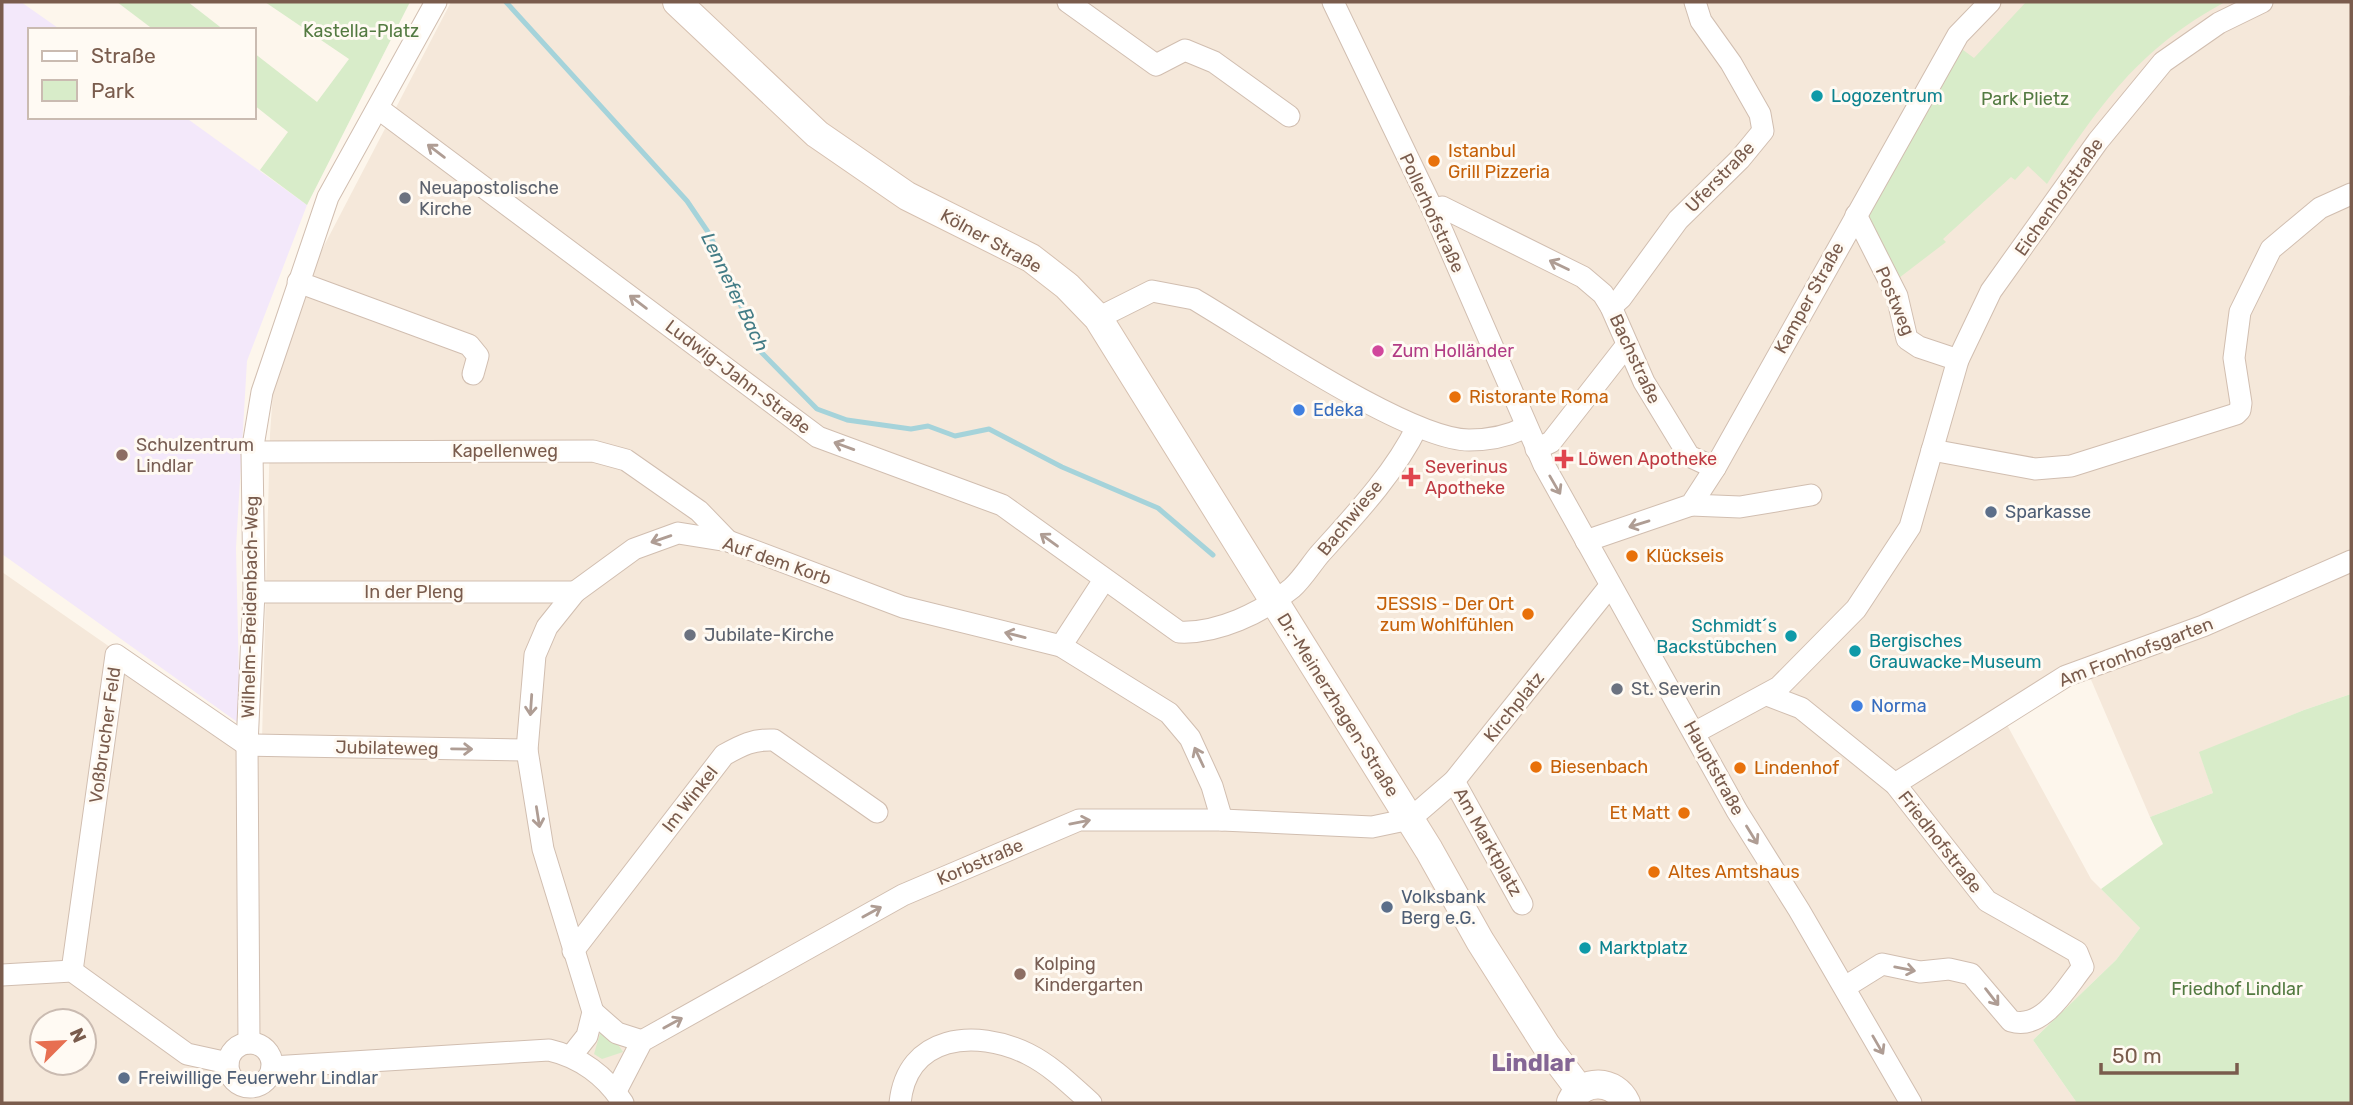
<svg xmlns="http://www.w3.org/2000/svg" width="2353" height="1105" viewBox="0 0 2353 1105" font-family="Rubik,sans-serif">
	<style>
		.residential { fill: #f5e8da; fill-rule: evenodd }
		.education { fill: #f3e8fa }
		.green { fill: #d8ecc9 }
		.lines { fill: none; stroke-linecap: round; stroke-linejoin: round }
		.stream { stroke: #a5d3da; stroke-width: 5 }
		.minor-casing { stroke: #d1beb0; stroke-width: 23 }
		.secondary-casing { stroke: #d6c0b0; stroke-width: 30 }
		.minor { stroke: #fff; stroke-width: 21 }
		.secondary { stroke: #fff; stroke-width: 28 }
		.oneway { stroke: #af9d94 }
		.culture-dot { fill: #0f9aa8; stroke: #fffaf3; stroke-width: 2.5 }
		.food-dot { fill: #e8710a; stroke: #fffaf3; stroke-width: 2.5 }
		.worship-dot { fill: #6b7280; stroke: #fffaf3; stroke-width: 2.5 }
		.hotel-dot { fill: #d1479c; stroke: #fffaf3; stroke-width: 2.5 }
		.shop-dot { fill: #3f7fe0; stroke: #fffaf3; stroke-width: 2.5 }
		.education-dot { fill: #8d6e63; stroke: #fffaf3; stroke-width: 2.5 }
		.health-dot { fill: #e0444e; stroke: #fffaf3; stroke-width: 2.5 }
		.service-dot { fill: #5c6f8a; stroke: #fffaf3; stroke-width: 2.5 }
		.labels { text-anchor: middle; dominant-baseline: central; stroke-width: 6; stroke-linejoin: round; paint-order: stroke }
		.park-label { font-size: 18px; fill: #537a41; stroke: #fffaf3 }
		.culture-label { font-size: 18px; fill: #0d838f; stroke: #fffaf3; text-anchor: start }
		.food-label { font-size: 18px; fill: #c56008; stroke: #fffaf3; text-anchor: start }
		.street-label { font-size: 18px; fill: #7a5c4d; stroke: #fffaf3 }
		.worship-label { font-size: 18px; fill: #5b616d; stroke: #fffaf3; text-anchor: start }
		.hotel-label { font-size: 18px; fill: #b23c85; stroke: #fffaf3; text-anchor: start }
		.shop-label { font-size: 18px; fill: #366cbe; stroke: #fffaf3; text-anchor: start }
		.education-label { font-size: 18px; fill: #785e54; stroke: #fffaf3; text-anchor: start }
		.health-label { font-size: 18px; fill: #be3a42; stroke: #fffaf3; text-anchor: start }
		.service-label { font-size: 18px; fill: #4e5e75; stroke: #fffaf3; text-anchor: start }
		.water-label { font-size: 19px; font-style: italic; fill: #437c86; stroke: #fffaf3 }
		.district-label { font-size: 24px; font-weight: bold; fill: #846695; stroke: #fffaf3 }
	</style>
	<rect width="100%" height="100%" fill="#fdf6ec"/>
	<!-- residential -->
	<path class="residential" d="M451 2H2351L2349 95 2351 97V694L2304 710 2200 753 2213 793 2150 817 2089 675 2006 723 2091 879 2140 928 2116 960 2033 1040 2077 1103H2V572L133 663 262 739 270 434 277 336ZM42 1021H84V1063H42Z"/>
	<!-- education -->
	<polygon class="education" points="2,2 21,2 61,30 30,30 30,117 185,117 307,205 247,361 236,548 240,724 2,554"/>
	<!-- green -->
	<g class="green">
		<polygon points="117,2 188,2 224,30 154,30"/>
		<polygon points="265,2 410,2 307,205 260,170 288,132 254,105 254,53 317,102 349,59"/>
		<path d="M2026 2H2225C2138 49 2101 104 2047 184L2028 166 2015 180 2011 177 1943 239 1946 242 1895 281 1863 213 1959 47 1974 58Z"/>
		<polygon points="2351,694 2351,1103 2077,1103 2033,1040 2116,960 2140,928 2101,889 2163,844 2150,817 2213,793 2199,752 2304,710"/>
		<polygon points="601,1030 612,1035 623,1052 602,1059 594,1054"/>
	</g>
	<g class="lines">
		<!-- stream -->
		<polyline class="stream" points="506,2 687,201 710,235 761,352 817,409 847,420 911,429 928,426 955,436 989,429 1062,467 1158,508 1213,555"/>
		<defs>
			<g id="minor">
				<polyline points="1068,2 1156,65 1185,50 1214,62 1289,116"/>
				<polyline points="1333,2 1433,210 1544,465 1737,811 1799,910 1911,1103"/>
				<path d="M379 109 818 437 1002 505 1179 632C1217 634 1262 613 1292 588 1302 579 1310 566 1319 555 1354 516 1394 474 1417 427"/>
				<polyline points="1433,210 1442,207 1583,277 1603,294 1611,307 1644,382 1689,456 1715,468"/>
				<polyline points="1856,215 1897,296 1907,339 1919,347 1958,360"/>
				<polyline points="298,282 469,345 478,356 473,374"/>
				<polyline points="1611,307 1621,298 1678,220 1740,159 1763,131 1760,114 1731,63 1701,21 1695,2"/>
				<path d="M1098 318 1152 291 1194 299C1252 333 1409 440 1469 440 1489 440 1509 436 1526 427"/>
				<polyline points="1536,449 1551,442 1626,346"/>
				<polyline points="1932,450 2035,469 2071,466 2236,414 2240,410 2241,403 2234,358 2240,312 2271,249 2320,208 2351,194"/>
				<polyline points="252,452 593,451 626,460 699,511 728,541"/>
				<polyline points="1691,505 1740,507 1811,495"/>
				<polyline points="1586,541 1691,505 1715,468 1958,35 1990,2"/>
				<polyline points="254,592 575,592"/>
				<polyline points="1061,646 1104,580"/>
				<path d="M1767 695 1801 708 1895 784 1987 901 2077 952 2083 967C2066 988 2043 1031 2011 1021L1971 974 1949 969 1920 972 1882 964 1845 987"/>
				<polyline points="1694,733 1779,687 1856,609 1910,527 1958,360 1991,291 2098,141 2163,62 2219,23 2262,2"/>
				<polyline points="1454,781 1522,904"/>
				<polyline points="1895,784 2066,676 2203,626 2351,561"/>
				<path d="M573 951 724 755C742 745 753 739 774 740L877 812"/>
				<polyline points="72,971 116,655 247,745 527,750"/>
				<polyline points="2,975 72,971 187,1054 228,1063"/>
				<polyline points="593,1012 617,1033 642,1041"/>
				<circle cx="250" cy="1065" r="22"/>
				<polyline points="249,1043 247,745 254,592 252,452 262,392 328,197 436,2"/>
				<polyline points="572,1055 587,1036 593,1012 543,849 527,750 535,655 547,627 575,592 634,549 678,533 728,541 903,607 1061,646 1169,713 1190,738 1212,786 1222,820"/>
				<path d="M272 1067 549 1050C580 1057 606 1076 623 1103"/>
				<polyline points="616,1091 642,1041 903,895 1079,820 1222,820 1372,827 1410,819 1454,781 1610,586"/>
				<path d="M900 1103C907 1035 975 1028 1028 1054 1052 1066 1071 1085 1091 1103"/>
			</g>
			<g id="secondary">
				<polyline points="677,2 817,134 907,196 1031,258 1067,286 1098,318 1429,850 1480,941 1546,1045 1580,1090"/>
				<path d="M1571 1102C1582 1078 1615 1079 1626 1103"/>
			</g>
		</defs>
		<!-- minor casing -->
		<use href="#minor" class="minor-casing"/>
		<!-- secondary casing -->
		<use href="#secondary" class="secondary-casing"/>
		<!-- minor -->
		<use href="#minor" class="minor"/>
		<!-- secondary -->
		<use href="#secondary" class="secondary"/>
	</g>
	<!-- one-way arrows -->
	<defs><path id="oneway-shaft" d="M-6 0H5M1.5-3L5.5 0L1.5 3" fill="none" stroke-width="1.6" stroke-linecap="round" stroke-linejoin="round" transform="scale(1.75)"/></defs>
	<g class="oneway">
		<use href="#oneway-shaft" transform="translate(436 151) rotate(-143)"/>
		<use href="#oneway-shaft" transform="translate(1559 265) rotate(-154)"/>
		<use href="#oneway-shaft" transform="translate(638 302) rotate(-143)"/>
		<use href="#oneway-shaft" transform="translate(844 446) rotate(-160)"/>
		<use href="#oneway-shaft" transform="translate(1555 485) rotate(60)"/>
		<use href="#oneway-shaft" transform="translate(1639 524) rotate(163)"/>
		<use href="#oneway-shaft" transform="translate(661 539) rotate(161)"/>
		<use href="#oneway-shaft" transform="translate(1049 540) rotate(-144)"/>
		<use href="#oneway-shaft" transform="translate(1015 635) rotate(-166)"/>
		<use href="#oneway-shaft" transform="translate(531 705) rotate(94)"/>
		<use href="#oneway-shaft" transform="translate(462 749) rotate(1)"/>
		<use href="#oneway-shaft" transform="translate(1199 757) rotate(-115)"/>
		<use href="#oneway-shaft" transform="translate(538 817) rotate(81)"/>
		<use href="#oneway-shaft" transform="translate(1080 822) rotate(-11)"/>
		<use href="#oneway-shaft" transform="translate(1752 835) rotate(58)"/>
		<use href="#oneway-shaft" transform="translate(872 912) rotate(-29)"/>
		<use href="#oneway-shaft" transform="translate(1905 969) rotate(11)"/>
		<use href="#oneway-shaft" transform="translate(1992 997) rotate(52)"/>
		<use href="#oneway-shaft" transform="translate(673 1023) rotate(-29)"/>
		<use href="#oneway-shaft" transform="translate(1878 1045) rotate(60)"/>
	</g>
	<!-- markers -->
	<g class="culture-dot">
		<circle cx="1817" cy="96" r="7"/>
		<circle cx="1791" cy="636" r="7"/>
		<circle cx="1855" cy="651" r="7"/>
		<circle cx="1585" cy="948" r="7"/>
	</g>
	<g class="food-dot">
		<circle cx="1434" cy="161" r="7"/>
		<circle cx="1455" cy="397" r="7"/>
		<circle cx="1632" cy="556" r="7"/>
		<circle cx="1528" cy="614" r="7"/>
		<circle cx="1536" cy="767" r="7"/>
		<circle cx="1740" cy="768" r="7"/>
		<circle cx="1684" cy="813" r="7"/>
		<circle cx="1654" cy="872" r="7"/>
	</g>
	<g class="worship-dot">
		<circle cx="405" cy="198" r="7"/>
		<circle cx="690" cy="635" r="7"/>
		<circle cx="1617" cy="689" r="7"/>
	</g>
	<circle class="hotel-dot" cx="1378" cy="351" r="7"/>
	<g class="shop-dot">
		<circle cx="1299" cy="410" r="7"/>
		<circle cx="1857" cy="706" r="7"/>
	</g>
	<g class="education-dot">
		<circle cx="122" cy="455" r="7"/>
		<circle cx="1020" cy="974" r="7"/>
	</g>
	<g class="health-dot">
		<path d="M1560.5 448.5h7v7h7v7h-7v7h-7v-7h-7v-7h7z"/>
		<path d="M1407.5 466.5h7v7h7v7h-7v7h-7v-7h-7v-7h7z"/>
	</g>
	<g class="service-dot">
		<circle cx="1991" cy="512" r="7"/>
		<circle cx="1387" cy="907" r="7"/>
		<circle cx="124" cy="1078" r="7"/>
	</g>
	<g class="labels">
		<!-- park labels -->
		<g class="park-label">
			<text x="361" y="31">Kastella-Platz</text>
			<text x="2025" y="99">Park Plietz</text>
			<text x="2237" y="989">Friedhof Lindlar</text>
		</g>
		<!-- culture labels -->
		<g class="culture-label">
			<text x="1831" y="96">Logozentrum</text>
			<text x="1777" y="626" text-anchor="end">Schmidt´s<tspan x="1777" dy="21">Backstübchen</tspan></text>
			<text x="1869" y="641">Bergisches<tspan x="1869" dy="21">Grauwacke-Museum</tspan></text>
			<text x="1599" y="948">Marktplatz</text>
		</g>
		<!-- food labels -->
		<g class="food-label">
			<text x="1448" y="151">Istanbul<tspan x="1448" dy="21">Grill Pizzeria</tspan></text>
			<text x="1469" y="397">Ristorante Roma</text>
			<text x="1646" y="556">Klückseis</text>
			<text x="1514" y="604" text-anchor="end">JESSIS - Der Ort<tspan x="1514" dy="21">zum Wohlfühlen</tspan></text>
			<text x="1550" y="767">Biesenbach</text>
			<text x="1754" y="768">Lindenhof</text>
			<text x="1670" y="813" text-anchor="end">Et Matt</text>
			<text x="1668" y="872">Altes Amtshaus</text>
		</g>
		<!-- street labels -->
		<g class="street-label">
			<text transform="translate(1720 177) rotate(-46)">Uferstraße</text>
			<text transform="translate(2059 197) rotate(-55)">Eichenhofstraße</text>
			<text transform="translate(1432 213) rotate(65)">Pollerhofstraße</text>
			<text transform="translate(991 241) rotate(29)">Kölner Straße</text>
			<text transform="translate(1809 298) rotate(-61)">Kamper Straße</text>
			<text transform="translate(1895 301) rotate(67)">Postweg</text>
			<text transform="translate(1635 359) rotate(65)">Bachstraße</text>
			<text transform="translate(738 377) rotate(37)">Ludwig-Jahn-Straße</text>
			<text x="505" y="451">Kapellenweg</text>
			<text transform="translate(1350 518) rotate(-51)">Bachwiese</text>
			<text transform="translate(777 561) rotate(19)">Auf dem Korb</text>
			<text x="414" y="592">In der Pleng</text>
			<text transform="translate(250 607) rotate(-89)">Wilhelm-Breidenbach-Weg</text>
			<text transform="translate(2136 652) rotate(-21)">Am Fronhofsgarten</text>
			<text transform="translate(1338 705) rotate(58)">Dr.-Meinerzhagen-Straße</text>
			<text transform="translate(1514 707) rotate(-51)">Kirchplatz</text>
			<text transform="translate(105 735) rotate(-82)">Voßbrucher Feld</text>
			<text transform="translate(387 748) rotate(1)">Jubilateweg</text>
			<text transform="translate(1714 768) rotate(61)">Hauptstraße</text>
			<text transform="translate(690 799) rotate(-52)">Im Winkel</text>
			<text transform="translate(1488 842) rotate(61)">Am Marktplatz</text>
			<text transform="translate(1940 842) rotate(52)">Friedhofstraße</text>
			<text transform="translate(980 862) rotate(-23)">Korbstraße</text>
		</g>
		<!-- worship labels -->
		<g class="worship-label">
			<text x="419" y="188">Neuapostolische<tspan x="419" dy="21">Kirche</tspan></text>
			<text x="704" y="635">Jubilate-Kirche</text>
			<text x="1631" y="689">St. Severin</text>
		</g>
		<!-- hotel labels -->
		<g class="hotel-label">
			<text x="1392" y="351">Zum Holländer</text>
		</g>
		<!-- shop labels -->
		<g class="shop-label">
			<text x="1313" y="410">Edeka</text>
			<text x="1871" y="706">Norma</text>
		</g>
		<!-- education labels -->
		<g class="education-label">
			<text x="136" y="445">Schulzentrum<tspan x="136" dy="21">Lindlar</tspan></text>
			<text x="1034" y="964">Kolping<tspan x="1034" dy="21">Kindergarten</tspan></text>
		</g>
		<!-- health labels -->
		<g class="health-label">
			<text x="1578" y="459">Löwen Apotheke</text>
			<text x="1425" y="467">Severinus<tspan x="1425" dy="21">Apotheke</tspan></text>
		</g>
		<!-- service labels -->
		<g class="service-label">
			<text x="2005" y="512">Sparkasse</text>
			<text x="1401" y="897">Volksbank<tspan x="1401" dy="21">Berg e.G.</tspan></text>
			<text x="138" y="1078">Freiwillige Feuerwehr Lindlar</text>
		</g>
		<!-- water labels -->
		<g class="water-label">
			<text transform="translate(735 292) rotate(64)">Lennefer Bach</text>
		</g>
		<!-- district labels -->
		<g class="district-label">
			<text x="1533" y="1063">Lindlar</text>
		</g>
	</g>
	<!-- border -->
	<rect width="2353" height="1105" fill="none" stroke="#7a5c4d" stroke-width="7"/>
	<!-- legend -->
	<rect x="28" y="28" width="228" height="91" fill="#fffaf3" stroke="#cabbb1" stroke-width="2"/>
	<rect x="42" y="51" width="35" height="10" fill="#ffffff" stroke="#cabbb1" stroke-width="2"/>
	<text x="91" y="63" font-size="21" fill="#7a5c4d">Straße</text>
	<rect x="42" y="80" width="35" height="21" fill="#d8ecc9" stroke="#cabbb1" stroke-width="2"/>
	<text x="91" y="98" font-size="21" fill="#7a5c4d">Park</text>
	<!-- north arrow -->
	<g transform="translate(63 1042) rotate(66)"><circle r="33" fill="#fffaf3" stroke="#cabbb1" stroke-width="2"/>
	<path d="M0-5L12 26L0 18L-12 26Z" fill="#e76f51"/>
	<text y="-10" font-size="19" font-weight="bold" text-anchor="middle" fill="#7a5c4d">N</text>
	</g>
	<!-- scale -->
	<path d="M2101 1063v10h136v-10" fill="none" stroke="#7a5c4d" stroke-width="3.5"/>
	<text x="2112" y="1063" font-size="21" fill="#7a5c4d" stroke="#fffaf3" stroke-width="5" paint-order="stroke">50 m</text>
</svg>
